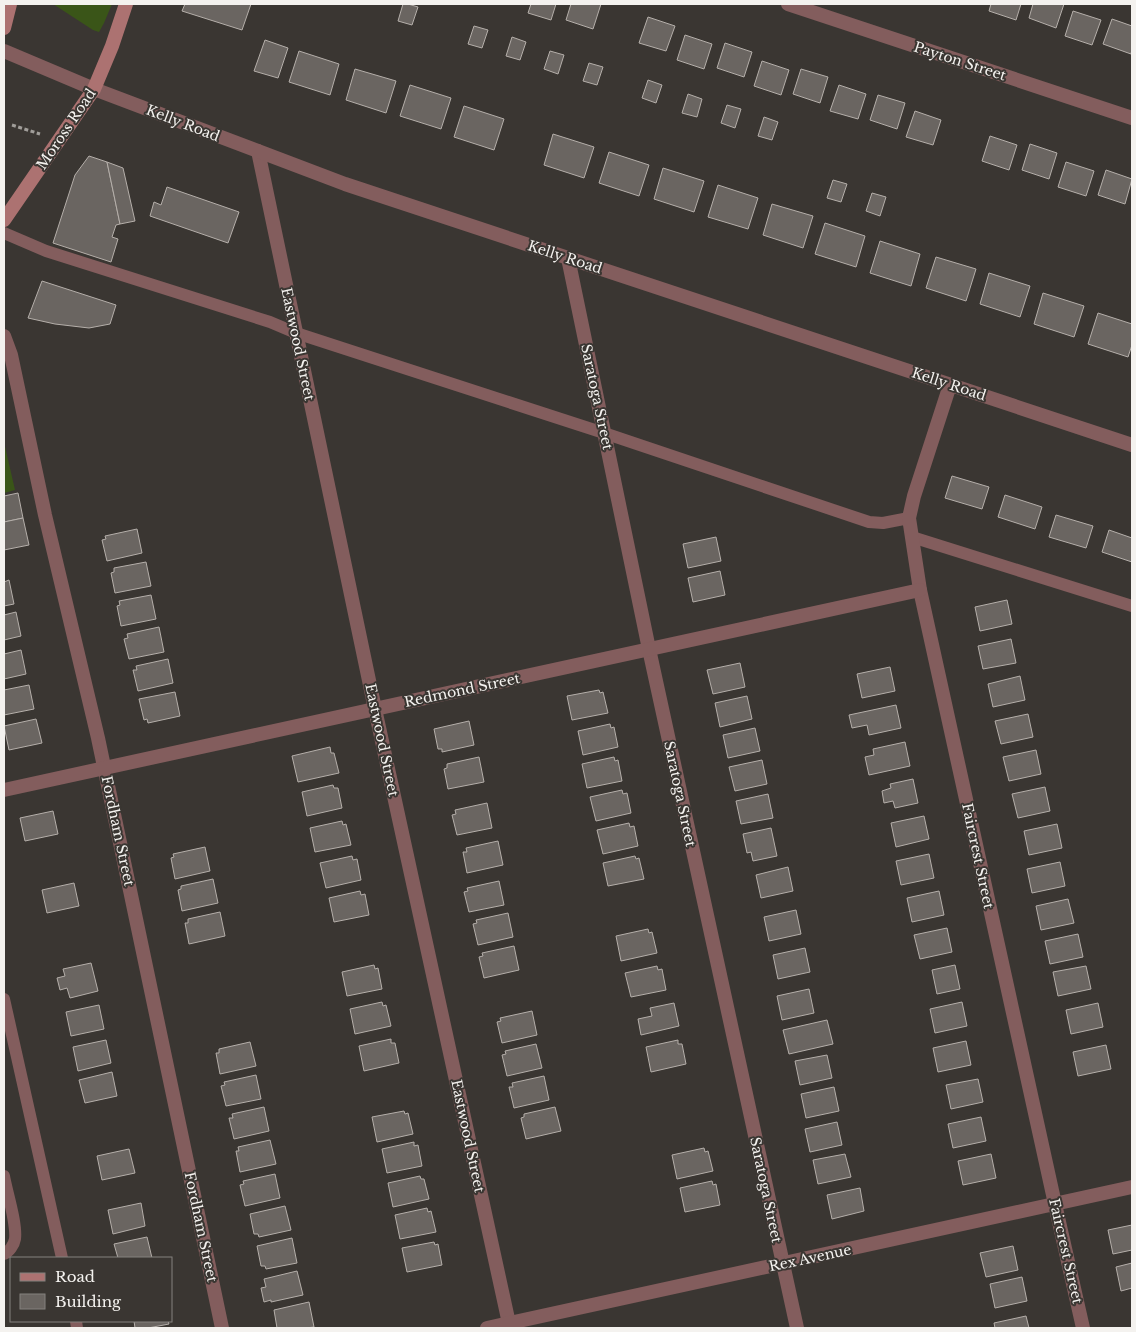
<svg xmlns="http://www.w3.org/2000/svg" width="1136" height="1332" viewBox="0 0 1136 1332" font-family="'Libre Baskerville',serif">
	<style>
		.green { fill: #3a5518 }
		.building { fill: #6a6561; stroke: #b5afaa }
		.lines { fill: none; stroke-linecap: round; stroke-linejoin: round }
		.path { stroke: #a09d99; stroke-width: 3; stroke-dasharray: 4 2.5; stroke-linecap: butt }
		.service { stroke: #835d5d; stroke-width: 12 }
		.minor { stroke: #835d5d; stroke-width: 14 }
		.tertiary { stroke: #835d5d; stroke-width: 14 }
		.secondary { stroke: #ac7271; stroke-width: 14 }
		.labels { text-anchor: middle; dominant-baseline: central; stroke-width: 4; stroke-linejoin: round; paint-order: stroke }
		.street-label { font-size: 14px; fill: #f4f2ef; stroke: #3a3632 }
	</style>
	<rect width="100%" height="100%" fill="#3a3632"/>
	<!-- green -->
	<g class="green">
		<polygon points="53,4 112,4 104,23 99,32 93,30"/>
		<polygon points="4,442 15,490 4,493"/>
	</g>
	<!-- building -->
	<g class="building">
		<polygon points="185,4 251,4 242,30 182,11"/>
		<polygon points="403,4 408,4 418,7 412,25 398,21"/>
		<polygon points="531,4 556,4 551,20 528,13"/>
		<polygon points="571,4 601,4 593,29 566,20"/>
		<polygon points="991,4 1021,4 1016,20 989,11"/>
		<polygon points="1033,4 1064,4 1056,28 1029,18"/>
		<polygon points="1073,11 1101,20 1092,45 1065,36"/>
		<polygon points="648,17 675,26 666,51 639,43"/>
		<polygon points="1112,19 1132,26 1132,49 1131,54 1103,44"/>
		<polygon points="474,26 488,30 482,48 468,44"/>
		<polygon points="685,35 712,44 704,69 677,60"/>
		<polygon points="512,37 526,42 520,60 506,56"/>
		<polygon points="265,40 288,48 278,78 254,71"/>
		<polygon points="725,43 752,52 744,77 717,68"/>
		<polygon points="299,51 339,64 330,95 289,82"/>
		<polygon points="550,51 564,55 558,74 544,69"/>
		<polygon points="762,61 789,70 781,95 754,86"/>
		<polygon points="589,63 603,67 597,85 583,81"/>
		<polygon points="355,69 396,81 386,113 346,100"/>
		<polygon points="801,69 828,77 820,103 793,94"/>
		<polygon points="648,80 662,85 656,103 642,98"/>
		<polygon points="410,85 451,98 441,129 400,116"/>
		<polygon points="839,85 866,94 858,119 830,111"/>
		<polygon points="688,94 702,99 697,117 682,113"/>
		<polygon points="878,95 905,103 897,129 870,120"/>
		<polygon points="727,105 741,109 735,128 721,123"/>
		<polygon points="464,106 504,119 494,150 454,137"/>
		<polygon points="915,111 941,120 933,145 906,137"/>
		<polygon points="764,117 778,122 772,140 758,136"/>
		<polygon points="553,134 594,147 584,178 544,165"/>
		<polygon points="990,136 1017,145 1009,170 982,161"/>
		<polygon points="1030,144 1057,153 1049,179 1022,170"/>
		<polygon points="609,152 649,165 639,196 599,183"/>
		<polygon points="89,156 107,162 120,224 116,225 112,237 118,239 111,262 53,243 75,175"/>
		<polygon points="107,162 123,168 135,221 120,224"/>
		<polygon points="1066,162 1094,171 1086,196 1058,187"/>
		<polygon points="663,168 704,181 694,212 654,199"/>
		<polygon points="1106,170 1132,179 1125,204 1098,195"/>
		<polygon points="833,180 847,184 841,202 827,198"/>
		<polygon points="718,185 758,198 748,229 708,217"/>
		<polygon points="167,187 239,212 228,243 150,216 154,202 161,205"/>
		<polygon points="872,193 886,197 880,216 866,211"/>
		<polygon points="772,204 813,216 803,248 763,235"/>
		<polygon points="825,223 865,236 856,267 815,254"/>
		<polygon points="880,241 920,254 911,286 870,273"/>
		<polygon points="936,257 976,269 966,301 926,288"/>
		<polygon points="989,273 1030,286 1020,317 980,304"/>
		<polygon points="42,281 116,305 110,324 89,328 55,324 28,318"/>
		<polygon points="1043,293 1084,306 1074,337 1034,324"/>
		<polygon points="1098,313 1132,324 1132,345 1128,357 1088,344"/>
		<polygon points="952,476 989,487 982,509 945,498"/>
		<polygon points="18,493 23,518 4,522 4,496"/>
		<polygon points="1005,495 1042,507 1035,529 998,517"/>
		<polygon points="1056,515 1093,526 1086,548 1049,537"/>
		<polygon points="23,518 29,545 4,550 4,522"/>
		<polygon points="137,529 142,553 107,561 102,540 106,539 105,536"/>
		<polygon points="1109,530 1132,538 1132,562 1102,552"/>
		<polygon points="716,537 721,561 688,568 683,544"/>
		<polygon points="146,562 151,586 115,593 111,573 114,572 114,568"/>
		<polygon points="720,571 725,595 693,602 688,578"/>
		<polygon points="9,580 14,604 4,606 4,582"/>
		<polygon points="151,595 156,619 121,626 117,606 120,605 119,601"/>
		<polygon points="1007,600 1012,624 980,631 975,607"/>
		<polygon points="16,612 21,636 4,640 4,615"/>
		<polygon points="159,627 164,652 129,659 124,639 128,638 127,634"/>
		<polygon points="1011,639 1016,663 983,669 978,646"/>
		<polygon points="21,650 26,674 4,679 4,654"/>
		<polygon points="168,659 173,683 138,691 133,670 137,670 136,666"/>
		<polygon points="740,663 745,687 713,694 707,670"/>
		<polygon points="890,667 895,691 862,698 857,674"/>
		<polygon points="1020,676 1025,700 993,707 988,684"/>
		<polygon points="29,685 34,709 4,715 4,690"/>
		<polygon points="599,690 600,693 603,692 608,713 572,720 567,696"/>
		<polygon points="175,692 180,716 148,723 147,719 144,720 139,699"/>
		<polygon points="747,696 752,719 720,727 715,703"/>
		<polygon points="896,705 901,728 869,735 867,725 852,728 849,715"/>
		<polygon points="1028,714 1033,737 1001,744 995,721"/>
		<polygon points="36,719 42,743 9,750 4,726"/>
		<polygon points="469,721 474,745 442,752 442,749 438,749 434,729"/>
		<polygon points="610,724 611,728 614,727 618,747 583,755 578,731"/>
		<polygon points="755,728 760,751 728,758 723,735"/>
		<polygon points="905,742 910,766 869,775 865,757 874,755 873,749"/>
		<polygon points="330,747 331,753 334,753 339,773 298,782 292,756"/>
		<polygon points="1036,750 1041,774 1009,781 1003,757"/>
		<polygon points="479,757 484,782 448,789 444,769 447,768 447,764"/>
		<polygon points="614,757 615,761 618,760 622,781 587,788 582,764"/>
		<polygon points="762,760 767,784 735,791 729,767"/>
		<polygon points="913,779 918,803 895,808 893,801 884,803 882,791 891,788 890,784"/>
		<polygon points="333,785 334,788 338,788 342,808 307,816 302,792"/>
		<polygon points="1045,787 1050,811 1018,818 1012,794"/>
		<polygon points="622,790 623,794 627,793 631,813 596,821 590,797"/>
		<polygon points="768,794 773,818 741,824 736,801"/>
		<polygon points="487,803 492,828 457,835 452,815 456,814 455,810"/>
		<polygon points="53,811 58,834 25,841 20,818"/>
		<polygon points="924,816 929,839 896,847 891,823"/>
		<polygon points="342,821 343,825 346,824 351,845 315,852 310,828"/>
		<polygon points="629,823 630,827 634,826 638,846 603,854 597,830"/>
		<polygon points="1057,824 1062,848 1029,855 1024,831"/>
		<polygon points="771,828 777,856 753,861 751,852 747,853 743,834"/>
		<polygon points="498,841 503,865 467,873 463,852 467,852 466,848"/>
		<polygon points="205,847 210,871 175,879 171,858 174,857 173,854"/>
		<polygon points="929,854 934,878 901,885 896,861"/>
		<polygon points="352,856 353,860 357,859 361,880 326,888 320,863"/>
		<polygon points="635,856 636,859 639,858 644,879 608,886 603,863"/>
		<polygon points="1060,862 1065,886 1032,893 1027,869"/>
		<polygon points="788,867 793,891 761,898 756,875"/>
		<polygon points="213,879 218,903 182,911 178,890 181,889 181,886"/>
		<polygon points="499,881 504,905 469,912 464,892 468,891 467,888"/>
		<polygon points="74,883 79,906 47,913 42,890"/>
		<polygon points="360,891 361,895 365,894 369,915 334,922 329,898"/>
		<polygon points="939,891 944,915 912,922 907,898"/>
		<polygon points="1068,899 1074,923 1041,930 1036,906"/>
		<polygon points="796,910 801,934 769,941 764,917"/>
		<polygon points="220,912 225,936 189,944 185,923 188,923 188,919"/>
		<polygon points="508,913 513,937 478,945 473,924 477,923 476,920"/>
		<polygon points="947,928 952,952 920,959 914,935"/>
		<polygon points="648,929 649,933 652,932 657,953 621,961 616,936"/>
		<polygon points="1078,934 1083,957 1050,964 1045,941"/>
		<polygon points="514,946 519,970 484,978 479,957 483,956 482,953"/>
		<polygon points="805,948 810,972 778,979 773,955"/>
		<polygon points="91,963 98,991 70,998 67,988 60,990 57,978 65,976 63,969"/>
		<polygon points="374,965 375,969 378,968 382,989 347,996 342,972"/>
		<polygon points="955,965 960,989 937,994 932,970"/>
		<polygon points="657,966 658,970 662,969 666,990 631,997 625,973"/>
		<polygon points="1086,966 1091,989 1058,996 1053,972"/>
		<polygon points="809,989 814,1013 782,1020 777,996"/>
		<polygon points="382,1002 383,1006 386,1005 391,1026 355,1034 350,1009"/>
		<polygon points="962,1002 967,1026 935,1033 930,1009"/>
		<polygon points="674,1003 679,1026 641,1035 638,1019 652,1016 650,1008"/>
		<polygon points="1098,1003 1103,1027 1071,1034 1066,1010"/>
		<polygon points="99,1005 104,1029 71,1036 66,1012"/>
		<polygon points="532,1011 537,1035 502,1043 497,1022 501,1021 500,1018"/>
		<polygon points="827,1020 833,1044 789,1054 783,1030"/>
		<polygon points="391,1039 391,1043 395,1043 399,1063 364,1071 359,1046"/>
		<polygon points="106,1040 111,1063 78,1071 73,1047"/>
		<polygon points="678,1040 678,1044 682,1044 686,1064 651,1072 646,1047"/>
		<polygon points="966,1041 971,1065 938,1072 933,1048"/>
		<polygon points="250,1042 256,1066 220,1074 216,1053 219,1053 219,1049"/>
		<polygon points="536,1044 542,1068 507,1076 502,1055 506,1054 505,1051"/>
		<polygon points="1106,1045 1111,1069 1078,1076 1073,1052"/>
		<polygon points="827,1055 832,1078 800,1085 795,1061"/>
		<polygon points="112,1072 117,1096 85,1103 79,1080"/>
		<polygon points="256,1075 261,1099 226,1106 221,1086 225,1085 224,1082"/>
		<polygon points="544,1076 549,1100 514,1108 509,1087 513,1087 512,1083"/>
		<polygon points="978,1079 983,1102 951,1109 946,1085"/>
		<polygon points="834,1087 839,1111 806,1118 801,1094"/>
		<polygon points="264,1107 269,1131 234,1139 229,1118 233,1118 232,1114"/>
		<polygon points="555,1107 561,1131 526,1139 521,1118 524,1117 524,1114"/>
		<polygon points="404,1111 405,1114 408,1113 413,1134 377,1142 372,1117"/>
		<polygon points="981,1117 986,1141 953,1148 948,1124"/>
		<polygon points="837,1122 842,1145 810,1152 805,1129"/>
		<polygon points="270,1140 276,1164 240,1172 236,1151 239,1151 238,1147"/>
		<polygon points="414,1142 414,1146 418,1145 422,1166 387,1173 382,1149"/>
		<polygon points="704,1148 705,1152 708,1151 713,1171 677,1179 672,1155"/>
		<polygon points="129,1149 135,1173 102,1180 97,1156"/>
		<polygon points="845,1154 851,1177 818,1184 813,1160"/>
		<polygon points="991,1154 996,1178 963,1185 958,1161"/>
		<polygon points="275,1174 280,1198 245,1206 240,1185 244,1184 243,1181"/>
		<polygon points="420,1176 421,1179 424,1179 429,1199 393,1207 388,1183"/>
		<polygon points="712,1181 713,1185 716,1184 720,1205 685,1212 680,1188"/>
		<polygon points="860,1188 864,1211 832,1219 827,1195"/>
		<polygon points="141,1203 145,1226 113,1234 108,1210"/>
		<polygon points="285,1206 291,1230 259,1237 258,1234 254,1234 250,1214"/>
		<polygon points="427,1208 428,1212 431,1211 436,1232 400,1239 395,1215"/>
		<polygon points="1132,1225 1132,1250 1113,1254 1108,1230"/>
		<polygon points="147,1237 152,1258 118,1258 114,1244"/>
		<polygon points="292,1238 297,1263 266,1269 265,1266 261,1266 257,1246"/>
		<polygon points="434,1242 435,1245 438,1244 442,1265 407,1272 402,1248"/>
		<polygon points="1013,1246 1018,1270 986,1277 980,1253"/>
		<polygon points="1132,1263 1132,1288 1121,1291 1116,1267"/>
		<polygon points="297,1271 303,1295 271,1302 271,1300 264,1302 261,1288 266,1287 264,1279"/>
		<polygon points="1022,1277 1027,1301 995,1308 990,1284"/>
		<polygon points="309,1302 314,1327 306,1328 277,1328 274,1310"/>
		<polygon points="1026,1316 1029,1328 995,1328 994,1323"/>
		<polygon points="134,1321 168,1321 169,1324 148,1328 135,1328"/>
	</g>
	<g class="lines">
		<!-- path -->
		<polyline class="path" points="12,125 40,134"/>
		<!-- service -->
		<g class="service">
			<polyline points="4,233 46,251 270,322 296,333 604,433 869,522 883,523 909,518"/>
			<polyline points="912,537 1132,606"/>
			<polyline points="4,999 62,1258"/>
			<path d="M4 1176C7 1193 17 1223 15 1239 14 1245 9 1252 4 1254"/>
			<polyline points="76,1321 77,1328"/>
		</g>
		<!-- minor -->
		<g class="minor">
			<polyline points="788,4 1132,118"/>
			<polyline points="258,151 375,709 510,1328"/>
			<polyline points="568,258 649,649 797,1328"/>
			<polyline points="4,336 11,355 45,515 98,738 222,1328"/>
			<polyline points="950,385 914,496 909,518 920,590 1055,1204 1083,1328"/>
			<polyline points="4,790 920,590"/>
			<polyline points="487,1328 1132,1187"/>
		</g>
		<!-- tertiary -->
		<polyline class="tertiary" points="4,51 94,89 345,184 1132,445"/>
		<!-- secondary -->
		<g class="secondary">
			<polyline points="4,28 10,4"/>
			<polyline points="4,220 94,89 112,46 126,4"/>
		</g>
	</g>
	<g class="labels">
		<!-- street labels -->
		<g class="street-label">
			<text transform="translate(960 61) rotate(18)">Payton Street</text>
			<text transform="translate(183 123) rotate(21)">Kelly Road</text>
			<text transform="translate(66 129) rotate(-56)">Moross Road</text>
			<text transform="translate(565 257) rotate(18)">Kelly Road</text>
			<text transform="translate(298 344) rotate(78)">Eastwood Street</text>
			<text transform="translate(949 384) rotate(18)">Kelly Road</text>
			<text transform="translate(597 397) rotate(78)">Saratoga Street</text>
			<text transform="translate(462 690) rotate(-12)">Redmond Street</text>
			<text transform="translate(382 740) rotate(78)">Eastwood Street</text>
			<text transform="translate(680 794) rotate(78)">Saratoga Street</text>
			<text transform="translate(118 831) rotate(78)">Fordham Street</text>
			<text transform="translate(978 856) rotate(78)">Faircrest Street</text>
			<text transform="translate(468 1136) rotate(78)">Eastwood Street</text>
			<text transform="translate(766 1190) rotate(78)">Saratoga Street</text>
			<text transform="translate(201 1227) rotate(78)">Fordham Street</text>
			<text transform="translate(1066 1251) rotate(77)">Faircrest Street</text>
			<text transform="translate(810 1258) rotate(-12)">Rex Avenue</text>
		</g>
	</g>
	<!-- border -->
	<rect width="1136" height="1332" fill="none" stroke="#f4f2ef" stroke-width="10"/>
	<!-- legend -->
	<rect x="10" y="1257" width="162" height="65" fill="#3a3632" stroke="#84817e"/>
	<rect x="20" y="1273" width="25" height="8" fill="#ac7271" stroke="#84817e"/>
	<text x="55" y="1282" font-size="15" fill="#f4f2ef">Road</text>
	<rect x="20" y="1294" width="25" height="15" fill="#6a6561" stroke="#84817e"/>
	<text x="55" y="1307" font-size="15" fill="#f4f2ef">Building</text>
</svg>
